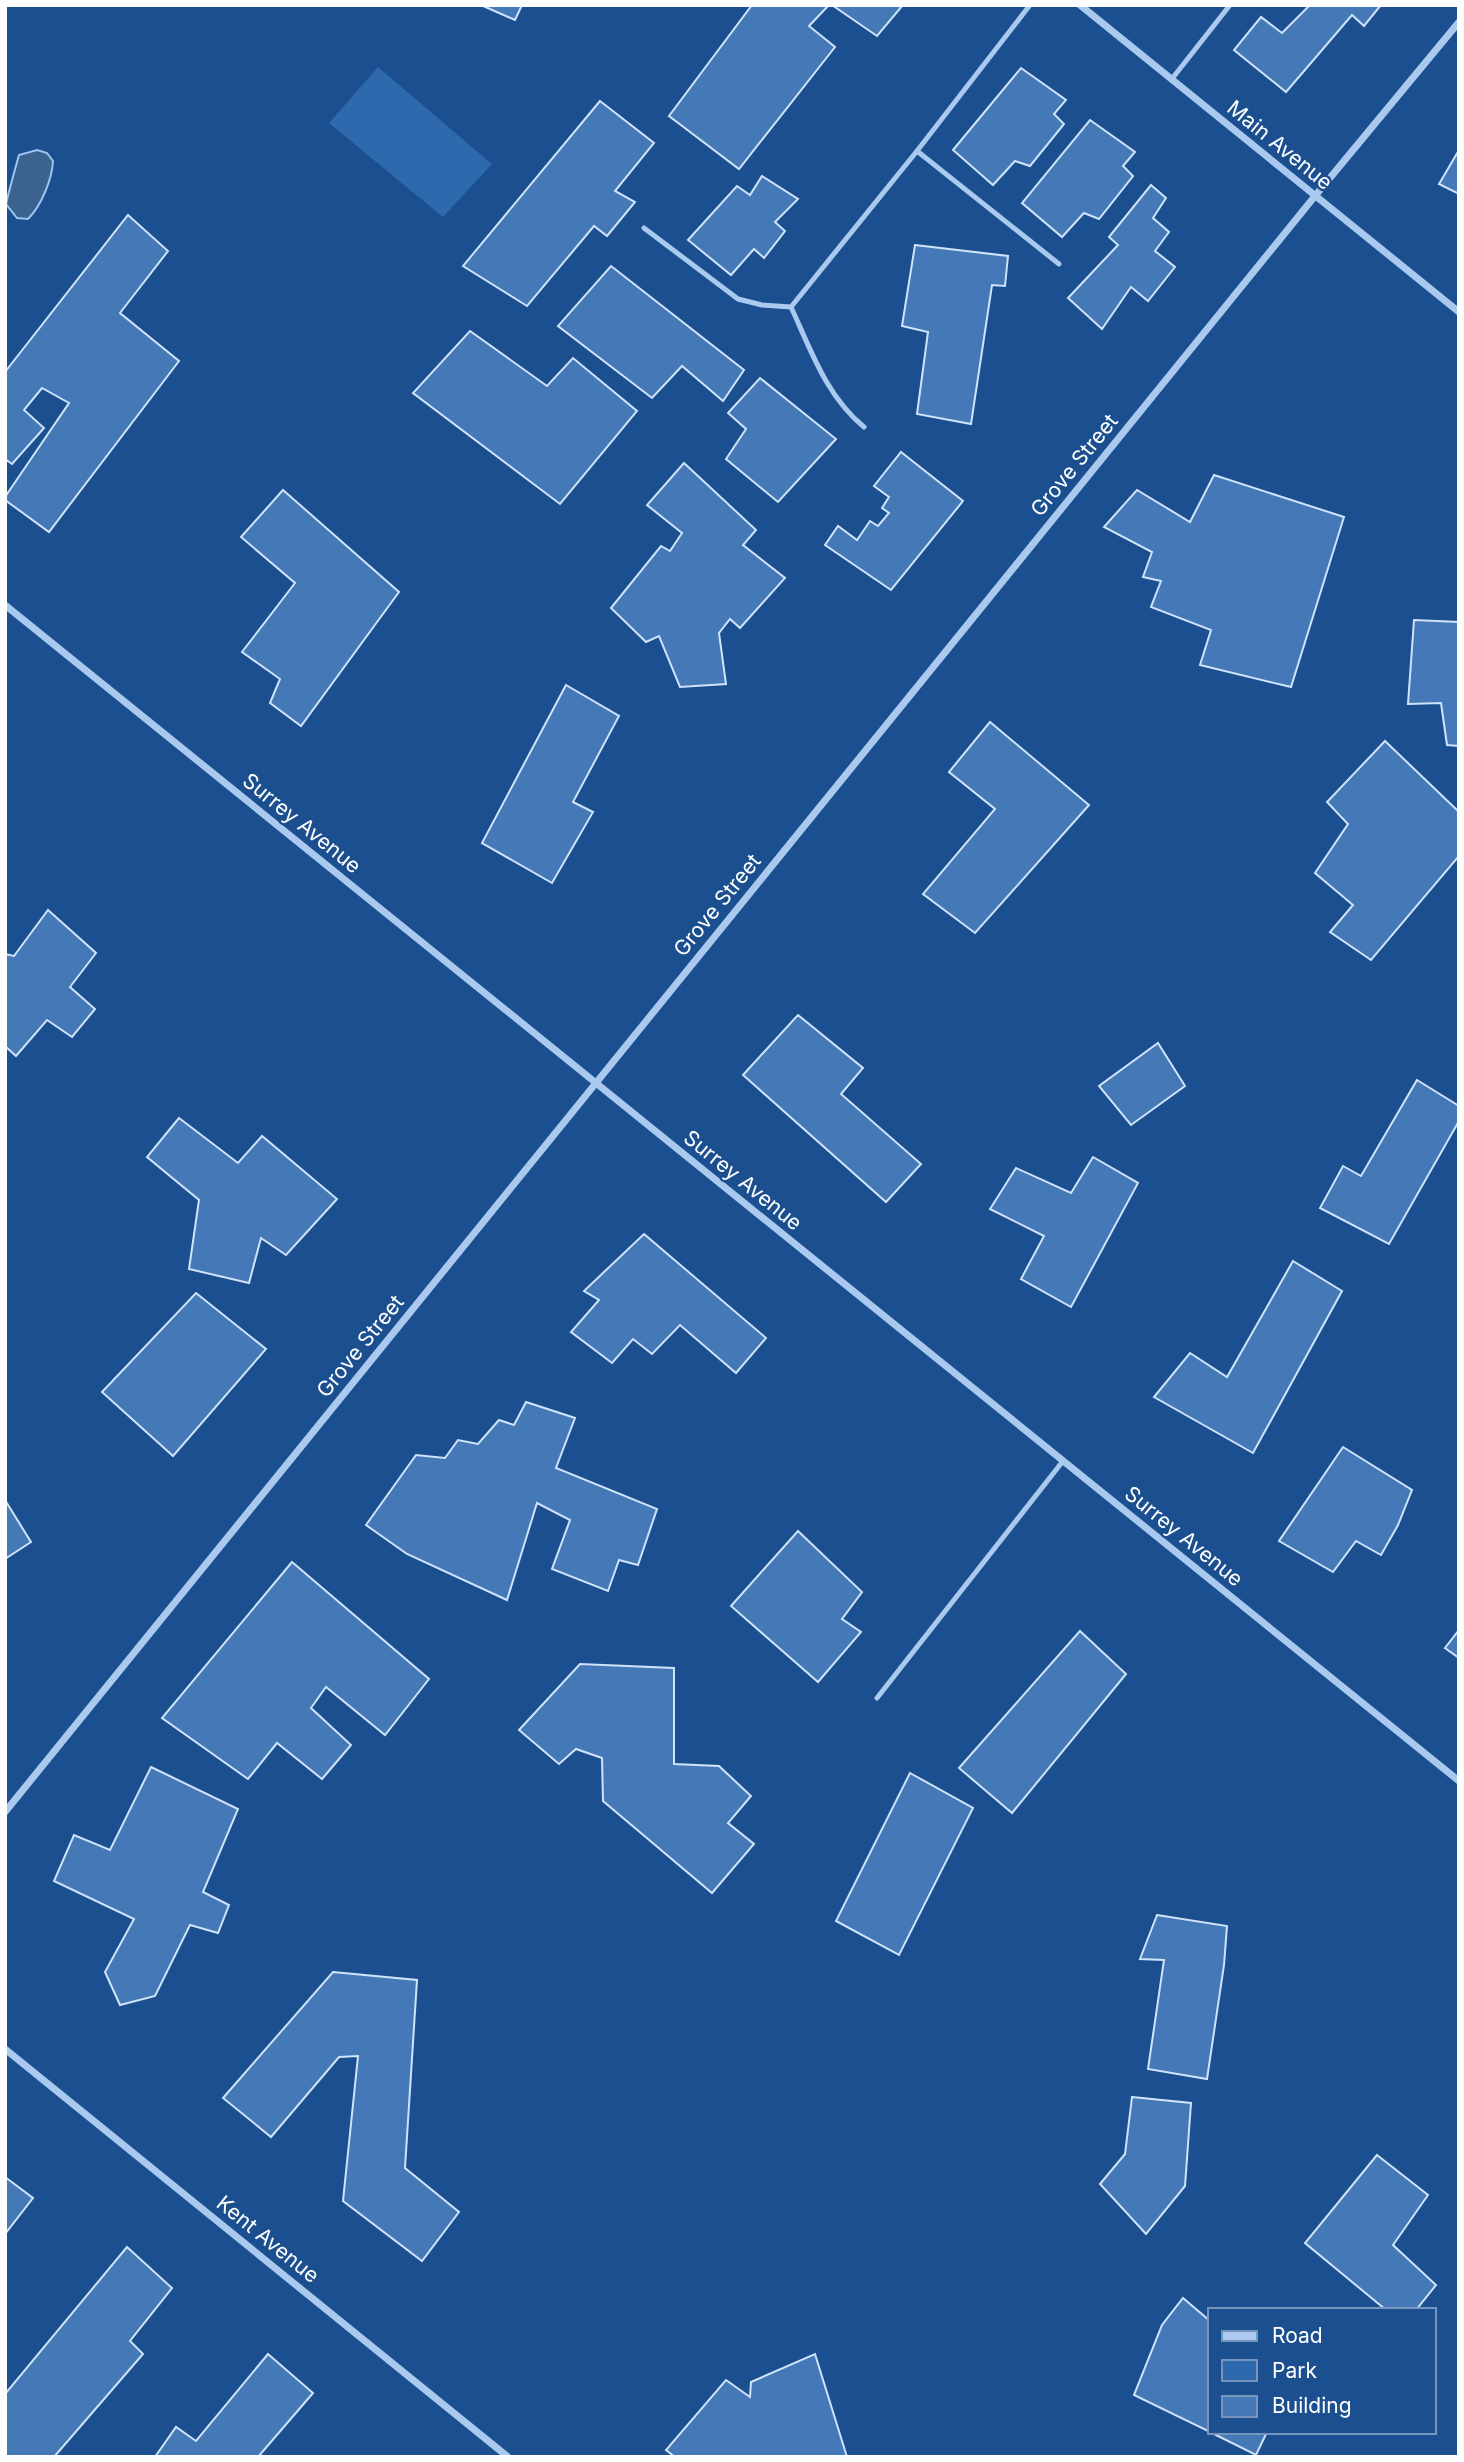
<svg xmlns="http://www.w3.org/2000/svg" width="1464" height="2462" viewBox="0 0 1464 2462" font-family="Inter,sans-serif">
	<style>
		.green { fill: #2e69ad }
		.water { fill: #3c6290; stroke: #9cc4f0; stroke-width: 2 }
		.building { fill: #4478b7; stroke: #cfe3fa; stroke-width: 2 }
		.lines { fill: none; stroke-linecap: round; stroke-linejoin: round }
		.lane { stroke: #a9c9ee; stroke-width: 5 }
		.street { stroke: #a9c9ee; stroke-width: 7 }
		.labels { text-anchor: middle; dominant-baseline: central; stroke-width: 5; stroke-linejoin: round; paint-order: stroke }
		.street-label { font-size: 21px; fill: #fff; stroke: #1b4f8f }
	</style>
	<rect width="100%" height="100%" fill="#1b4f8f"/>
	<!-- green -->
	<polygon class="green" points="378,67 492,164 443,217 329,123"/>
	<!-- water -->
	<path class="water" d="M37 150 47 153 53 161C52 180 41 206 28 219L17 218 6 204C10 187 14 173 19 155Z"/>
	<!-- building -->
	<g class="building">
		<polygon points="481,5 522,5 515,20"/>
		<polygon points="752,5 829,5 809,26 835,47 739,169 669,116"/>
		<polygon points="832,5 903,5 877,36"/>
		<polygon points="1306,5 1381,5 1364,26 1352,15 1286,92 1234,50 1261,17 1282,33 1308,7"/>
		<polygon points="1021,68 1066,100 1054,114 1064,124 1030,166 1015,161 993,185 953,150"/>
		<polygon points="600,101 654,143 615,191 635,202 607,236 594,226 527,306 463,266"/>
		<polygon points="1090,120 1135,152 1123,166 1133,176 1099,219 1084,213 1062,237 1022,203"/>
		<polygon points="1459,150 1459,194 1439,184"/>
		<polygon points="762,176 798,199 775,222 785,231 764,258 754,249 731,275 688,240 737,186 750,195"/>
		<polygon points="1151,185 1166,198 1153,218 1169,232 1155,251 1175,267 1148,301 1131,287 1102,329 1068,298 1118,245 1109,237"/>
		<polygon points="128,215 168,251 120,313 179,361 49,532 5,500 5,497 69,403 42,388 24,410 44,428 12,464 5,459 5,372"/>
		<polygon points="915,245 1008,256 1005,286 992,285 971,424 917,414 928,332 902,326"/>
		<polygon points="611,266 744,370 723,401 682,366 652,398 558,326"/>
		<polygon points="470,331 547,386 573,358 637,411 560,504 413,393"/>
		<polygon points="760,378 836,439 778,502 726,459 746,429 728,413"/>
		<polygon points="901,452 963,501 891,590 825,545 838,526 857,540 870,521 878,526 889,513 882,508 889,497 874,486"/>
		<polygon points="684,463 756,530 743,545 785,578 740,628 730,619 719,633 726,684 680,687 659,636 646,642 611,608 661,546 670,551 682,533 647,505"/>
		<polygon points="1214,475 1344,517 1291,687 1200,665 1211,630 1151,607 1161,581 1143,577 1152,552 1104,527 1137,490 1190,522"/>
		<polygon points="283,490 399,592 301,726 270,703 280,679 242,652 295,583 241,537"/>
		<polygon points="1414,620 1459,622 1459,746 1447,745 1441,703 1408,704"/>
		<polygon points="566,685 619,716 573,802 593,812 552,883 482,843"/>
		<polygon points="990,722 1089,805 975,933 923,894 995,809 949,772"/>
		<polygon points="1385,741 1459,812 1459,856 1371,960 1330,932 1353,905 1315,873 1348,824 1327,802"/>
		<polygon points="48,910 96,953 70,987 95,1009 72,1037 47,1020 16,1056 5,1046 5,954 14,956"/>
		<polygon points="798,1015 863,1068 841,1094 921,1164 886,1202 743,1075"/>
		<polygon points="1158,1043 1185,1086 1131,1125 1099,1086"/>
		<polygon points="1417,1080 1459,1106 1459,1121 1389,1244 1320,1208 1343,1166 1361,1176"/>
		<polygon points="179,1118 238,1163 262,1136 337,1199 286,1255 261,1238 249,1283 189,1269 199,1200 147,1157"/>
		<polygon points="1093,1157 1138,1183 1071,1307 1021,1279 1044,1236 990,1209 1016,1168 1071,1193"/>
		<polygon points="644,1234 766,1338 736,1373 680,1325 652,1354 633,1339 612,1363 571,1332 599,1300 584,1291"/>
		<polygon points="1293,1261 1342,1291 1253,1453 1154,1397 1190,1353 1227,1377"/>
		<polygon points="196,1293 266,1349 173,1456 102,1392"/>
		<polygon points="526,1402 575,1418 556,1468 657,1509 638,1565 619,1560 608,1591 552,1569 570,1520 537,1503 507,1600 407,1554 366,1525 416,1455 445,1458 458,1440 478,1444 499,1420 514,1425"/>
		<polygon points="1343,1447 1412,1490 1398,1525 1381,1555 1356,1541 1333,1572 1279,1541"/>
		<polygon points="5,1500 31,1542 5,1559"/>
		<polygon points="798,1531 862,1592 842,1619 861,1632 818,1682 731,1606"/>
		<polygon points="292,1562 429,1679 385,1735 326,1687 311,1708 351,1745 322,1779 277,1743 248,1779 162,1718"/>
		<polygon points="1459,1630 1459,1658 1445,1648"/>
		<polygon points="1080,1631 1126,1674 1012,1813 959,1768"/>
		<polygon points="580,1664 674,1668 674,1764 719,1766 751,1796 728,1823 754,1844 712,1893 603,1801 602,1758 576,1749 559,1764 519,1730"/>
		<polygon points="151,1767 238,1809 203,1892 229,1905 218,1933 190,1925 155,1996 120,2005 105,1972 134,1919 54,1881 74,1835 110,1850"/>
		<polygon points="910,1773 973,1808 899,1955 836,1921"/>
		<polygon points="1157,1915 1227,1926 1224,1965 1207,2079 1148,2069 1164,1960 1140,1959"/>
		<polygon points="333,1972 417,1980 405,2168 459,2212 422,2261 343,2201 358,2056 339,2057 271,2137 223,2098"/>
		<polygon points="1132,2097 1191,2103 1185,2186 1146,2234 1100,2184 1125,2154"/>
		<polygon points="1377,2155 1428,2195 1393,2245 1436,2285 1416,2310 1386,2310 1305,2243"/>
		<polygon points="5,2177 33,2198 5,2234"/>
		<polygon points="127,2247 172,2288 130,2341 143,2354 54,2457 5,2457 5,2394"/>
		<polygon points="1183,2298 1210,2321 1210,2432 1134,2395 1162,2325"/>
		<polygon points="268,2354 313,2393 258,2457 155,2457 176,2427 196,2441"/>
		<polygon points="815,2354 847,2457 675,2457 666,2450 726,2380 750,2397 751,2382"/>
		<polygon points="1210,2432 1267,2432 1256,2455"/>
	</g>
	<g class="lines">
		<!-- lane -->
		<g class="lane">
			<polyline points="1171,80 1230,5"/>
			<polyline points="917,151 1059,264"/>
			<path d="M644 228 738 299 762 305 791 307C811 350 826 396 864 427"/>
			<polyline points="791,307 917,151 1030,5"/>
			<polyline points="877,1698 1063,1461"/>
		</g>
		<!-- street -->
		<g class="street">
			<polyline points="1080,5 1459,312"/>
			<polyline points="5,605 1459,1781"/>
			<polyline points="5,1812 1315,196 1459,22"/>
			<polyline points="5,2049 508,2457"/>
		</g>
	</g>
	<g class="labels">
		<!-- street labels -->
		<g class="street-label">
			<text transform="translate(1280 145) rotate(39)">Main Avenue</text>
			<text transform="translate(1074 465) rotate(-51)">Grove Street</text>
			<text transform="translate(302 823) rotate(39)">Surrey Avenue</text>
			<text transform="translate(717 905) rotate(-51)">Grove Street</text>
			<text transform="translate(743 1180) rotate(39)">Surrey Avenue</text>
			<text transform="translate(360 1346) rotate(-51)">Grove Street</text>
			<text transform="translate(1184 1536) rotate(39)">Surrey Avenue</text>
			<text transform="translate(268 2239) rotate(39)">Kent Avenue</text>
		</g>
	</g>
	<!-- border -->
	<rect width="1464" height="2462" fill="none" stroke="#ffffff" stroke-width="14"/>
	<!-- legend -->
	<rect x="1208" y="2308" width="228" height="126" fill="#1b4f8f" stroke="#7695bc" stroke-width="2"/>
	<rect x="1222" y="2331" width="35" height="10" fill="#a9c9ee" stroke="#7695bc" stroke-width="2"/>
	<text x="1272" y="2343" font-size="21" fill="#ffffff">Road</text>
	<rect x="1222" y="2360" width="35" height="21" fill="#2e69ad" stroke="#7695bc" stroke-width="2"/>
	<text x="1272" y="2378" font-size="21" fill="#ffffff">Park</text>
	<rect x="1222" y="2396" width="35" height="21" fill="#4478b7" stroke="#7695bc" stroke-width="2"/>
	<text x="1272" y="2413" font-size="21" fill="#ffffff">Building</text>
</svg>
